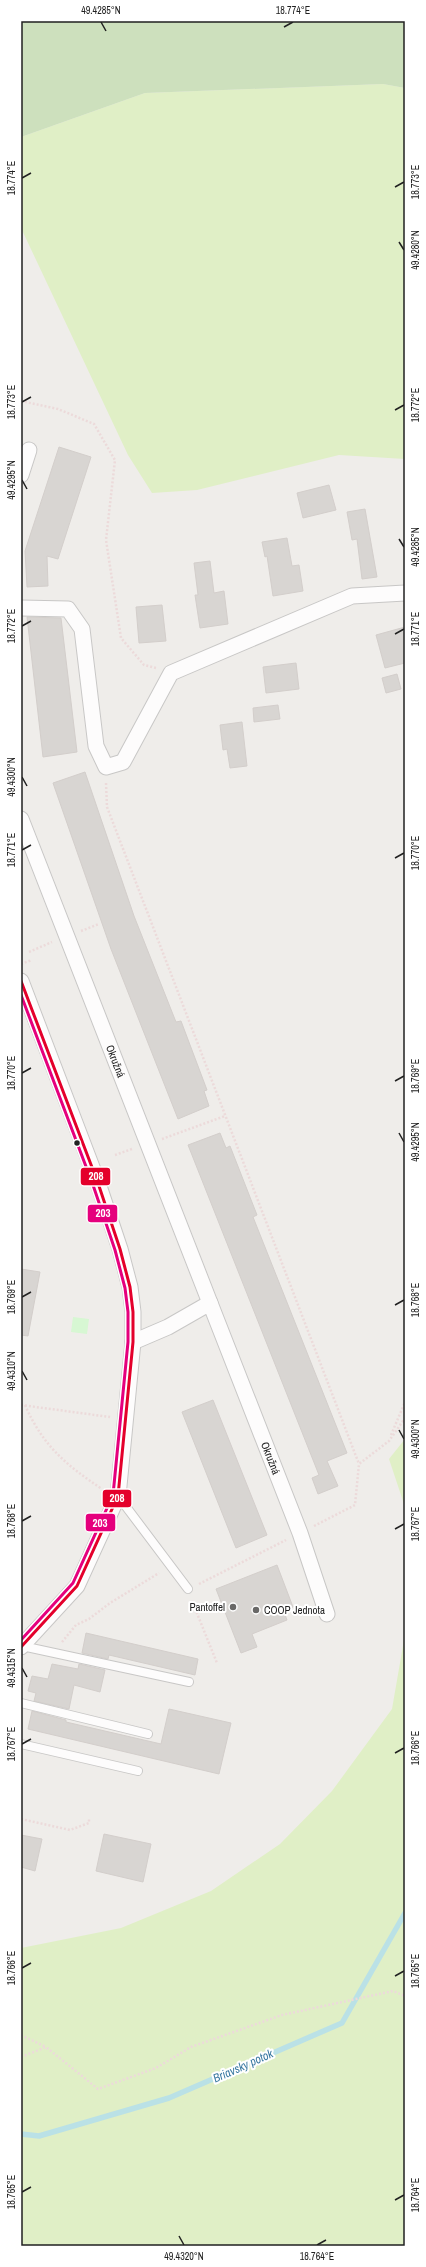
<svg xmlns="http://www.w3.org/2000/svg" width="426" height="2267" viewBox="0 0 426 2267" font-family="'Archivo Narrow',sans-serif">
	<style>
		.grass { fill: #e0efc6 }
		.forest { fill: #cde0bd }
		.park { fill: #d7f7d3 }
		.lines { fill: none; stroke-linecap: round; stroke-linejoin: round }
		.stream { stroke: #bae1e6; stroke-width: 5.5 }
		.building { fill: #d8d5d2; stroke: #d3cecb }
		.service-casing { stroke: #c8c7c6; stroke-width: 10 }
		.minor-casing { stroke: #c8c7c6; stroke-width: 17 }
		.path { stroke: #ecdada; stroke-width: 2.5; stroke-dasharray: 2 2; stroke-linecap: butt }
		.service { stroke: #fdfcfc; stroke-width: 8 }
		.minor { stroke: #fdfcfc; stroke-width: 15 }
		.bus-1-casing { stroke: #fff; stroke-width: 6 }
		.bus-2-casing { stroke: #fff; stroke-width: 6 }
		.bus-1 { stroke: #e4002b; stroke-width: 3 }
		.bus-2 { stroke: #e5007d; stroke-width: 3 }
		.ticks { fill: none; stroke: #212121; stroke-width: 1.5 }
		.bus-dot { fill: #212121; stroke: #fff; stroke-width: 1.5 }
		.poi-dot { fill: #696867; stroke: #fff; stroke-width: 1.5 }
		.labels { text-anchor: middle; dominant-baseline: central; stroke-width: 4; stroke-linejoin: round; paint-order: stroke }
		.street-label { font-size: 11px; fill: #212121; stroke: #fff }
		.poi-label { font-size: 11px; fill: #212121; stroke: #fff; text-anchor: end }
		.water-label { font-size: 12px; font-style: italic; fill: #3b7aa2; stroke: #fff }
		.line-badge { stroke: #fff; stroke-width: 1.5 }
		.badge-label { font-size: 11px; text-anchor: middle; font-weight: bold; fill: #fff }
		.neatline { fill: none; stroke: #212121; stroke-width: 1.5 }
		.ticks-label { font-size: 10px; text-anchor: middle; fill: #212121 }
	</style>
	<rect width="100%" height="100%" fill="#efedea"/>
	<!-- grass -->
	<g class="grass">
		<polygon points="383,84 405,88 405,459 339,455 197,490 152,493 128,455 21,228 21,137 145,93"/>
		<polygon points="405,1439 405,1507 389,1459"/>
		<polygon points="405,1634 405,2246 21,2246 21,1948 121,1928 211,1891 280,1844 332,1791 392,1709"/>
	</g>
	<!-- forest -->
	<polygon class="forest" points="21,21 405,21 405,88 383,84 145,93 21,137"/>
	<!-- park -->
	<polygon class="park" points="73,1317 89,1319 87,1334 71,1332"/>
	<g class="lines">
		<!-- stream -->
		<polyline class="stream" points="21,2134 39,2136 169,2098 342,2023 405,1913"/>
	</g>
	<!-- building -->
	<g class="building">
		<polygon points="59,447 91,457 58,559 47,556 48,586 27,587 25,551"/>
		<polygon points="329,485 336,510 303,518 297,493"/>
		<polygon points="365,509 377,577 362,579 357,539 352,540 347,512"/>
		<polygon points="287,538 292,566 299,565 303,591 273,596 267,556 265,557 262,542"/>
		<polygon points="210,561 214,593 224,591 228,624 200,628 195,595 198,595 194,563"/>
		<polygon points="162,605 166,641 139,643 136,607"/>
		<polygon points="27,617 61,618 77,752 43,757"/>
		<polygon points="405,627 405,663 385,668 376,635"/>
		<polygon points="296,663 299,689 266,693 263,667"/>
		<polygon points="397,674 401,689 386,693 382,678"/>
		<polygon points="278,705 280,719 254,722 253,708"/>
		<polygon points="242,722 247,766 230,768 227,749 223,750 220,725"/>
		<polygon points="85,772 134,916 176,1022 181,1021 207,1090 204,1091 209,1106 178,1119 111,949 53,783"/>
		<polygon points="220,1133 226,1148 230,1146 257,1215 253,1217 347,1453 327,1461 338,1486 318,1494 312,1478 319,1475 188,1145"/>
		<polygon points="21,1269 40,1272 28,1336 21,1335"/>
		<polygon points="213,1400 267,1535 236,1548 182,1412"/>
		<polygon points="277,1565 293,1607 284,1612 287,1620 252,1634 257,1647 241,1653 216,1589"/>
		<polygon points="86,1633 198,1659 195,1675 109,1655 108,1659 82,1653"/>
		<polygon points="52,1664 78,1669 79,1664 105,1670 100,1692 74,1685 69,1709 34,1701 36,1693 28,1691 32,1676 48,1679"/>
		<polygon points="169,1709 231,1723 219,1774 28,1729 32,1711 66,1720 66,1722 161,1744"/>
		<polygon points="104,1834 151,1844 143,1882 96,1871"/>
		<polygon points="21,1835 42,1839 35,1871 21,1867"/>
	</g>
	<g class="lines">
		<defs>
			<g id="service">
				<polyline points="118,1496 188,1589"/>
				<polyline points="22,1646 189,1682"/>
				<polyline points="21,1703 148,1734"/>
				<polyline points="21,1744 138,1771"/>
			</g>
			<g id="minor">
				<polyline points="21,475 29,450"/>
				<polyline points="21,608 68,609 82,629 96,746 106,767 123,762 171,673 352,596 405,593"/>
				<path id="s1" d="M21 819 210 1303"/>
				<polyline points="21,981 98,1183 120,1249 130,1287 133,1312 133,1342 118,1496 77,1586 21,1647"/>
				<path id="s2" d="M133 1342 168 1327 210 1303 300 1533 327 1614"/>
			</g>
		</defs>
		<!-- service casing -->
		<use href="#service" class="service-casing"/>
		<!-- minor casing -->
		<use href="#minor" class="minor-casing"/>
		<!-- path -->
		<g class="path">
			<polyline points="21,401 58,409 94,424 115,460 106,540 121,638 144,665 156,668"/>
			<polyline points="106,783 107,807 359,1464"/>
			<polyline points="81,931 99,924"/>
			<polyline points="29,952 52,942"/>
			<polyline points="21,964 32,960"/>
			<polyline points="162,1139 225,1116"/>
			<polyline points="115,1155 132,1149"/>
			<polyline points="21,1405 110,1417"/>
			<path d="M25 1405C43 1446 66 1465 102 1489"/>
			<polyline points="391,1435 405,1402"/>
			<polyline points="314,1526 355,1505 359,1464 389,1441 405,1418"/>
			<polyline points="199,1584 286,1540"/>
			<polyline points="192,1601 217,1663"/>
			<polyline points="62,1642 76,1625 89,1619 110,1603 159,1573"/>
			<polyline points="21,1819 70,1830 89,1823 89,1819"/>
			<polyline points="21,2035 46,2047"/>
			<polyline points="21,2057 46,2047 98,2089 156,2068 191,2047 282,2015 393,1991 405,1996"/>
		</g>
		<!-- service -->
		<use href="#service" class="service"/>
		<!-- minor -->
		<use href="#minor" class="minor"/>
		<defs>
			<polyline id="bus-1" points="21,981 98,1183 120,1249 130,1287 133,1312 133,1342 118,1496 77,1586 21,1647"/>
			<polyline id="bus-2" points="21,995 93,1185 115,1250 125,1288 128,1312 128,1342 113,1495 73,1583 21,1640"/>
		</defs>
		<!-- bus-1 casing -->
		<use href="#bus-1" class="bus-1-casing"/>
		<!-- bus-2 casing -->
		<use href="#bus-2" class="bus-2-casing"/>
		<!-- bus-1 -->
		<use href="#bus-1" class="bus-1"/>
		<!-- bus-2 -->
		<use href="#bus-2" class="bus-2"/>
	</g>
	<!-- ticks -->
	<path class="ticks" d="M101 22 106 31M284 27 293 22M22 178 31 173M395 187 404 182M399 242 404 250M22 402 31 397M395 410 404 405M22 480 27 489M399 539 404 547M22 626 31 621M395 634 404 629M22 777 27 786M22 850 31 845M395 858 404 853M22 1073 31 1068M395 1081 404 1076M399 1133 404 1142M22 1297 31 1292M395 1305 404 1300M22 1371 27 1380M399 1430 404 1439M22 1521 31 1516M395 1529 404 1524M22 1668 27 1677M22 1744 31 1739M395 1753 404 1748M22 1968 31 1963M395 1976 404 1971M22 2192 31 2187M395 2200 404 2195M179 2236 184 2245M317 2245 326 2240"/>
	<!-- markers -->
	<circle class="bus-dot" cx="77" cy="1143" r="3.5"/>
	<g class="poi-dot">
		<circle cx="233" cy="1607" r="4"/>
		<circle cx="256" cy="1610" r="4"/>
	</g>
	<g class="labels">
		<!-- street labels -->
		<g class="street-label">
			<text stroke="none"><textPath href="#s1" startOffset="260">Okružná</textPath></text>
			<text stroke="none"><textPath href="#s2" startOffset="253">Okružná</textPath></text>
		</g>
		<!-- poi labels -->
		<g class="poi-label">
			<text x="225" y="1607">Pantoffel</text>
			<text x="264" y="1610" text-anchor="start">COOP Jednota</text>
		</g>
		<!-- water labels -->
		<g class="water-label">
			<text transform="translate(243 2066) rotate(-24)">Briavsky potok</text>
		</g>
	</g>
	<g class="line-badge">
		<rect x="80" y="1167" width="31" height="19" rx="4" fill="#e4002b"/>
		<rect x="87" y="1204" width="31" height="19" rx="4" fill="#e5007d"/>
		<rect x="102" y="1489" width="30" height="19" rx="4" fill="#e4002b"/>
		<rect x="85" y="1513" width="31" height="19" rx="4" fill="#e5007d"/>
	</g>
	<g class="badge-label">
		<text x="96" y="1180">208</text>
		<text x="103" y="1217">203</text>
		<text x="117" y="1502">208</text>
		<text x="100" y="1527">203</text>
	</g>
	<!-- border -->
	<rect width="426" height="2267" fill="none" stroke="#ffffff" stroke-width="44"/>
	<rect x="22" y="22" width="382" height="2223" class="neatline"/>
	<g class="ticks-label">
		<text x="101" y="14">49.4285°N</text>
		<text x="293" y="14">18.774°E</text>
		<text transform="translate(11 178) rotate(-90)" y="4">18.774°E</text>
		<text transform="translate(415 182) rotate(-90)" y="4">18.773°E</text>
		<text transform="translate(415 250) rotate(-90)" y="4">49.4280°N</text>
		<text transform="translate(11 402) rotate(-90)" y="4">18.773°E</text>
		<text transform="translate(415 405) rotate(-90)" y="4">18.772°E</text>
		<text transform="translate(11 480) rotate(-90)" y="4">49.4295°N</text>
		<text transform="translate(415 547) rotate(-90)" y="4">49.4285°N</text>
		<text transform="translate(11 626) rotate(-90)" y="4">18.772°E</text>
		<text transform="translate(415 629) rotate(-90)" y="4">18.771°E</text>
		<text transform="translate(11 777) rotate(-90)" y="4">49.4300°N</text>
		<text transform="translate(11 850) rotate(-90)" y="4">18.771°E</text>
		<text transform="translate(415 853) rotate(-90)" y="4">18.770°E</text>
		<text transform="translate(11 1073) rotate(-90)" y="4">18.770°E</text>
		<text transform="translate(415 1076) rotate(-90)" y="4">18.769°E</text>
		<text transform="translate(415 1142) rotate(-90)" y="4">49.4295°N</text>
		<text transform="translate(11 1297) rotate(-90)" y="4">18.769°E</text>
		<text transform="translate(415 1300) rotate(-90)" y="4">18.768°E</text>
		<text transform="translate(11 1371) rotate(-90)" y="4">49.4310°N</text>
		<text transform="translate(415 1439) rotate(-90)" y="4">49.4300°N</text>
		<text transform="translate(11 1521) rotate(-90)" y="4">18.768°E</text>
		<text transform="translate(415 1524) rotate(-90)" y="4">18.767°E</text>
		<text transform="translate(11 1668) rotate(-90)" y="4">49.4315°N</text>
		<text transform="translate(11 1744) rotate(-90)" y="4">18.767°E</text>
		<text transform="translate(415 1748) rotate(-90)" y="4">18.766°E</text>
		<text transform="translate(11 1968) rotate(-90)" y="4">18.766°E</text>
		<text transform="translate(415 1971) rotate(-90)" y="4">18.765°E</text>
		<text transform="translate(11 2192) rotate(-90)" y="4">18.765°E</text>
		<text transform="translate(415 2195) rotate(-90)" y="4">18.764°E</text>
		<text x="184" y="2260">49.4320°N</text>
		<text x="317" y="2260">18.764°E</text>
	</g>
</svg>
